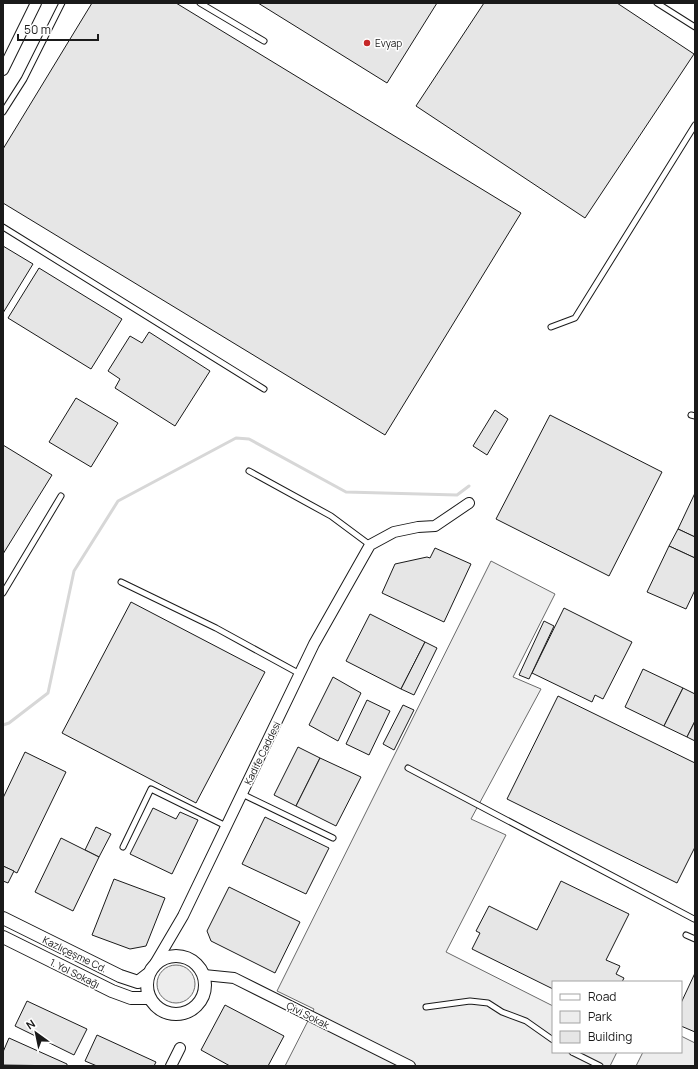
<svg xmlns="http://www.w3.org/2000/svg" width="698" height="1069" viewBox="0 0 698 1069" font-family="Manrope,sans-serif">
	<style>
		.green { fill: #ededed; stroke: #6a6a6a }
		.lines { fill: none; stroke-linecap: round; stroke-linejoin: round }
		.stream { stroke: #d7d7d7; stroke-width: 3 }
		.building { fill: #e6e6e6; stroke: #1a1a1a }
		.service-casing { stroke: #1a1a1a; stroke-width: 7 }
		.minor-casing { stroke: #1a1a1a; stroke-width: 12 }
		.tertiary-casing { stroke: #1a1a1a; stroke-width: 14 }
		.service { stroke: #fff; stroke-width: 5 }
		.minor { stroke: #fff; stroke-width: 10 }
		.tertiary { stroke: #fff; stroke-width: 12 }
		.poi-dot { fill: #c62828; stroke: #fff; stroke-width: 1.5 }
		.labels { text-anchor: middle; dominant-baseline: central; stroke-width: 3; stroke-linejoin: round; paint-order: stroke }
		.poi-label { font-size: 10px; fill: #1a1a1a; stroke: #fff; text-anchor: start }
		.street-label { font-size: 10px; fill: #1a1a1a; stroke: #fff }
	</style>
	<rect width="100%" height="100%" fill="#fff"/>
	<!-- green -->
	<g class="green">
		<polygon points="491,561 555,594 513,677 541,689 471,819 506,835 446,952 553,1006 553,1052 617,1052 610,1066 285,1066 314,1009 277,991"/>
		<circle cx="176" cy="984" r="19"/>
		<polygon points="681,1036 695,1043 695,1066 636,1066 643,1052 681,1052"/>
	</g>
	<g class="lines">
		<!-- stream -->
		<polyline class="stream" points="3,725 9,723 48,693 74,571 118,501 236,438 249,439 346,492 457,495 469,486"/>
	</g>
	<!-- building -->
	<g class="building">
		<polygon points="92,3 176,3 521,213 385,435 3,203 3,149"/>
		<polygon points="258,3 437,3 387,83"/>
		<polygon points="484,3 617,3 694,54 585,218 416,106"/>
		<polygon points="3,246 33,264 3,313"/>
		<polygon points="39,268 122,319 91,369 8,318"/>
		<polygon points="149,332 210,371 175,426 115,388 120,379 108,371 130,336 142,343"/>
		<polygon points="76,398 118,423 91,467 49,442"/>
		<polygon points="495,410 508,419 487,455 473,446"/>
		<polygon points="550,415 662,472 609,576 496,519"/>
		<polygon points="3,445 52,475 3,554"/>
		<polygon points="695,493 695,537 678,529"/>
		<polygon points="678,529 695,537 695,558 669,546"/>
		<polygon points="669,546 695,558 695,590 686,609 647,592"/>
		<polygon points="435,548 471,564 444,622 382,593 395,564 427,557 430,558"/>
		<polygon points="131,602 265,672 196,803 62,733"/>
		<polygon points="564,608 632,642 603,699 595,695 592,702 532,673"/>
		<polygon points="370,614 425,642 401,689 346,661"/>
		<polygon points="544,621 554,626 529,679 519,675"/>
		<polygon points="425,642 437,648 414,695 401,689"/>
		<polygon points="643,669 683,688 664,726 625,707"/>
		<polygon points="333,677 361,693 338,741 309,725"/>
		<polygon points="683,688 695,694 695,721 687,737 664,726"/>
		<polygon points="558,696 695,763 695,847 677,883 507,799"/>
		<polygon points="367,700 390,711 369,755 346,744"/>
		<polygon points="403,705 414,710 394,750 383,744"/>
		<polygon points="695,721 695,741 687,737"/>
		<polygon points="298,747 320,758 296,806 274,795"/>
		<polygon points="25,752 66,772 17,873 3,866 3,798"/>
		<polygon points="320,758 361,777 336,826 296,806"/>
		<polygon points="153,808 176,819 180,812 198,820 172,874 130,854"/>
		<polygon points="265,817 329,848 306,894 242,864"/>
		<polygon points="96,827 111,834 99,857 85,850"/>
		<polygon points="61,838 99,857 73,911 35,892"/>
		<polygon points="3,866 14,871 8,883 3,881"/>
		<polygon points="114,879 165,898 146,946 130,949 92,935"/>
		<polygon points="561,881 629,914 606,960 620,966 616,974 624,978 622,982 553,982 553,989 472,949 480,933 476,931 489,906 537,930"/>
		<polygon points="229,887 300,922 275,973 211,941 207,931"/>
		<polygon points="695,973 695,1032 681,1026 681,1003"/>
		<polygon points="27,1001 87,1029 74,1055 15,1026"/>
		<polygon points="225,1005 284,1036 268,1066 230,1066 201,1050"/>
		<polygon points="97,1035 156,1062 154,1066 97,1066 85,1061"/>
		<polygon points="9,1038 67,1064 67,1066 3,1065 3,1052"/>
	</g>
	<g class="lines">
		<defs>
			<g id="service">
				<polyline points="200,3 264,41"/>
				<polyline points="657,3 695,27"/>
				<polyline points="3,112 24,79 62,3"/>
				<polyline points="3,227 264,389"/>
				<polyline points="551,327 575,318 695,125"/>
				<polyline points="691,415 695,416"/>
				<polyline points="249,471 331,516 370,545"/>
				<polyline points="121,582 216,628 300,674"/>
				<polyline points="3,593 61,496"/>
				<polyline points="408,768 694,919"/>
				<polyline points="242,794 333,838"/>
				<polyline points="123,847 151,789 226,826"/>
				<polyline points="686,935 695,939"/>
				<polyline points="426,1007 470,1001 488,1003 502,1012 526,1021 553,1040"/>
				<polyline points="572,1052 600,1066"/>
			</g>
			<g id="minor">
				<polyline points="3,70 36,3"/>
				<polyline points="156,962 183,916 314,644 370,545 394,532 418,527 435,526 469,503"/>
				<polyline points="204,975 234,978 410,1066"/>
				<polyline points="171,1066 180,1048"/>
			</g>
			<g id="tertiary">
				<polyline points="3,918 120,976 138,982 147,975"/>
				<polyline points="3,937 112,991 131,998 149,998"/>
				<circle cx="176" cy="985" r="29"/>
			</g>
		</defs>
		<!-- service casing -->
		<use href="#service" class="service-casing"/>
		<!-- minor casing -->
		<use href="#minor" class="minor-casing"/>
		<!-- tertiary casing -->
		<use href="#tertiary" class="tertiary-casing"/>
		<!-- service -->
		<use href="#service" class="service"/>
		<!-- minor -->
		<use href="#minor" class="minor"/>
		<!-- tertiary -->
		<use href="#tertiary" class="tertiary"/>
	</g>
	<!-- markers -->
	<circle class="poi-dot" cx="367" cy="43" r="4"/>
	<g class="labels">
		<!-- poi labels -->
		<g class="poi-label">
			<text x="375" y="43">Evyap</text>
		</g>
		<!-- street labels -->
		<g class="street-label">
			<text transform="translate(262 753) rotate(-64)">Kadife Caddesi</text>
			<text transform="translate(75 954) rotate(26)">Kazlıçeşme Cd.</text>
			<text transform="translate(75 973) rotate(26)">1. Yol Sokağı</text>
			<text transform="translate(308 1015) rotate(27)">Çivi Sokak</text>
		</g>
	</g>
	<!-- border -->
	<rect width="698" height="1069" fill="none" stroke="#1a1a1a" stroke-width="8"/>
	<!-- legend -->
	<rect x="552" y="981" width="130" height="72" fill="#ffffff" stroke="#a3a3a3"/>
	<rect x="560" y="994" width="20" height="6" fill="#ffffff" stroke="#a3a3a3"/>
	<text x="588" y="1001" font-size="12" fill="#1a1a1a">Road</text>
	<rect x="560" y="1011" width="20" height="12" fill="#ededed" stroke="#a3a3a3"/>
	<text x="588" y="1021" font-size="12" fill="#1a1a1a">Park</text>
	<rect x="560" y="1031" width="20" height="12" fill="#e6e6e6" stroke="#a3a3a3"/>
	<text x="588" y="1041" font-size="12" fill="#1a1a1a">Building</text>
	<!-- north arrow -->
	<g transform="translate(36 1033) rotate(327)" stroke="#ffffff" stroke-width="3" paint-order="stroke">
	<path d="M0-3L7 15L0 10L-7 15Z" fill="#1a1a1a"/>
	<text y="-6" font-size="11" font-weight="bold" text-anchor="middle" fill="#1a1a1a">N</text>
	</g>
	<!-- scale -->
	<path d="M18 34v6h80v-6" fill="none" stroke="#1a1a1a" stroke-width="2"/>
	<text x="24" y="34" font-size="12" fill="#1a1a1a" stroke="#ffffff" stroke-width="3" paint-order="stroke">50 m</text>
</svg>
